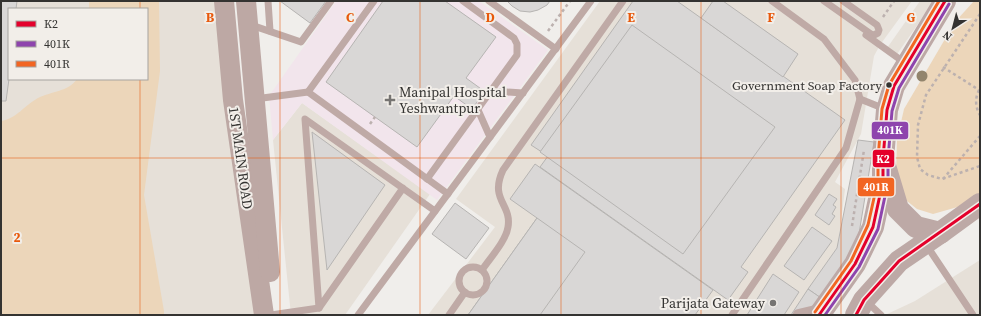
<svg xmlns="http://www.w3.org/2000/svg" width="981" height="316" viewBox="0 0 981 316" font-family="'Source Serif 4',serif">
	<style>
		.built { fill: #e6e0d8; fill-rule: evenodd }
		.medical { fill: #f2e5ec }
		.green { fill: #ecd6ba }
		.building { fill: #d9d7d6; stroke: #b6b4b2 }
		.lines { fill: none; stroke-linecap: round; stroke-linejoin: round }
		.path { stroke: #bcb1af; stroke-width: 2.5; stroke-dasharray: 3 3; stroke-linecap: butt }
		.service { stroke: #bfaaa6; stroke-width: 7 }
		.secondary { stroke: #bda8a4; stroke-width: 20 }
		.primary { stroke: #bda9a6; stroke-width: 22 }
		.bus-1-casing { stroke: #f2eee9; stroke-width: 6 }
		.bus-2-casing { stroke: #f2eee9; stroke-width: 6 }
		.bus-3-casing { stroke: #f2eee9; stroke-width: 6 }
		.bus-1 { stroke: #e4002b; stroke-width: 3 }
		.bus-2 { stroke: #8e44ad; stroke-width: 3 }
		.bus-3 { stroke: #f26522; stroke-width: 3 }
		.tree { fill: #92846c }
		.grid { fill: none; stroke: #e8590c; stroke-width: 1; stroke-opacity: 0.55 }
		.bus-dot { fill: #343331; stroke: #f2eee9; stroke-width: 1.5 }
		.poi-dot { fill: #767472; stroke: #f2eee9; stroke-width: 1.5 }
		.labels { text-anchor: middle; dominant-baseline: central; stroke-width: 4; stroke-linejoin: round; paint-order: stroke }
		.bus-label { font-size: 13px; fill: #343331; stroke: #f2eee9; text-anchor: end }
		.poi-label { font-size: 14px; fill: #343331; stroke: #f2eee9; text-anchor: start }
		.street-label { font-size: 14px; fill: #343331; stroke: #f2eee9 }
		.grid-label { font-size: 13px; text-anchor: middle; font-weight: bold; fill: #e8590c; stroke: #f2eee9; stroke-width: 4; stroke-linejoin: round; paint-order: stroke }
		.line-badge { stroke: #f2eee9; stroke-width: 1.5 }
		.badge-label { font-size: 11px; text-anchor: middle; font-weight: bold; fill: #fff }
	</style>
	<rect width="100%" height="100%" fill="#f0eeeb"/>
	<!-- built -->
	<g class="built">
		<path d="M1 1H228L260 315H1ZM9 9H147V79H9Z"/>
		<polygon points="600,1 912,1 880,45 874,56 861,134 835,182 845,189 838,246 791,315 428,315 495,227 456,199"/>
		<polygon points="920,1 934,1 895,57 885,51"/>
		<polygon points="302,103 430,194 345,315 291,315 273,140"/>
		<polygon points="980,260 980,315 885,315 915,301"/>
	</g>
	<!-- medical -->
	<polygon class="medical" points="336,1 479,1 548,50 437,200 302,103 273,140 269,96"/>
	<!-- green -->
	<g class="green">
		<path d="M89 1H159L160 71 144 195 164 311V315H1V121C16 119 25 105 38 98 52 91 68 92 77 79H147V9H89Z"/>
		<polygon points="974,1 980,1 980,195 961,206 933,214 917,209 902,197 896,175 897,140 904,109 955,22"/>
	</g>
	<!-- building -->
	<g class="building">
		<polygon points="1,1 17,1 16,9 9,9 9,79 6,101 1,101"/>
		<polygon points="280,1 326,1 310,23"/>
		<polygon points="383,1 445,1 496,37 466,78 484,91 480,98 472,109 454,96 417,147 326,82"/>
		<polygon points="507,1 550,1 547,5 538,10 530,12 520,11 512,6"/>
		<polygon points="633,1 677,1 845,120 741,267 748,272 728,300 540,167 548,156 531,145"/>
		<polygon points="713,1 723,1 798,54 783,77 701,18"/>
		<polygon points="632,25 775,127 683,254 540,152"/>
		<polygon points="312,132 385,185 327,270"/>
		<polygon points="858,140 874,142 856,252 821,298 808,289 837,248"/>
		<polygon points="535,164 713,290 695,315 468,315 537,218 510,199"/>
		<polygon points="829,194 837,199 833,205 836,207 832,214 835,216 829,225 815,215"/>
		<polygon points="455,203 489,228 466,259 432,234"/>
		<polygon points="537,218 585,252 540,315 468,315"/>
		<polygon points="812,227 832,241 804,280 784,266"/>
		<polygon points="773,274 799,292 784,315 747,315"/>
		<polygon points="808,289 821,298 820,315 791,315"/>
	</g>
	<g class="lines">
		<!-- path -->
		<g class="path">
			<polyline points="980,14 926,95 918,125 917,157 920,169 928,175 942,179 980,166"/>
			<polyline points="883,17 894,1"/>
			<polyline points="548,31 570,1"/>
			<polyline points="943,67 979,90"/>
			<path d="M979 90C975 98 975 107 980 115"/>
			<polyline points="370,124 375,117"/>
			<polyline points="943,179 980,136"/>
			<polyline points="852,226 864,150"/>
		</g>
		<!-- service -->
		<g class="service">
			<polyline points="268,1 270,31"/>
			<polyline points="489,1 556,49"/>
			<polyline points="824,1 871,34 874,35 878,33 879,30 877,25 843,1"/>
			<polyline points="251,25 301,42 331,1"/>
			<polyline points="866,35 905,63"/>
			<polyline points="492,91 523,93"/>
			<polyline points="308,92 374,1"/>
			<polyline points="255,99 308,92 448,194"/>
			<polyline points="860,99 885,109"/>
			<polyline points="478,110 490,137"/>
			<polyline points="427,179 517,55 517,44 514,38 463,1"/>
			<polyline points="403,188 319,308 305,119 435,211"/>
			<polyline points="927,246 973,315"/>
			<circle cx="473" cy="281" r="14"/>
			<path d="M482 270C490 258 506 241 508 227 512 204 489 200 503 170L623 1"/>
			<polyline points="866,301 881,315"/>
			<polyline points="271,315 319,308"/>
			<polyline points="358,315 591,1"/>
			<polyline points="449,315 465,292"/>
			<polyline points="732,315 846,148 860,99 855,80 824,39 772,1"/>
			<polyline points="796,315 797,313 818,308"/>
		</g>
		<!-- secondary -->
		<g class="secondary">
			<polyline points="224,1 233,100 264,315"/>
			<polyline points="246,1 270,272"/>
		</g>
		<!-- primary -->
		<g class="primary">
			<polyline points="940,233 916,227 898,209 883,159 887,110 894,86 945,1"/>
			<polyline points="819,315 855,264 873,227 883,181 883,170"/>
			<polyline points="856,315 864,300 899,261 940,233 980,204"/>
		</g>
		<defs>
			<g id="bus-1">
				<polyline points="819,315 855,264 873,227 883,181 883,159 887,110 894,86 945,1"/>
				<polyline points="856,315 864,300 899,261 980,204"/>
			</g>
			<polyline id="bus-2" points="825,315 859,267 878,229 888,182 888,159 892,111 899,88 949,4"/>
			<polyline id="bus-3" points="815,312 851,261 868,225 878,180 878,159 882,109 889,85 939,1"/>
		</defs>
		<!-- bus-1 casing -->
		<use href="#bus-1" class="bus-1-casing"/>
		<!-- bus-2 casing -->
		<use href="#bus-2" class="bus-2-casing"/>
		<!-- bus-3 casing -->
		<use href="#bus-3" class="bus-3-casing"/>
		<!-- bus-1 -->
		<use href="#bus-1" class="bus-1"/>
		<!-- bus-2 -->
		<use href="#bus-2" class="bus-2"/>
		<!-- bus-3 -->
		<use href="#bus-3" class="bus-3"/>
	</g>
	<!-- trees -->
	<circle class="tree" cx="922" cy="76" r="5.5"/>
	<!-- grid -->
	<path class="grid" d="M140 1V9M280 1V315M420 1V315M561 1V315M701 1V315M841 1V315M140 79V315M1 158H980"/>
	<!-- markers -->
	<circle class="bus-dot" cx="889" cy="85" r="3.5"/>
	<g class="poi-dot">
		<path d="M388 94h4v4h4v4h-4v4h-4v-4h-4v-4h4z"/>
		<circle cx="773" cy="303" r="4"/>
	</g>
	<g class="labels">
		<!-- bus labels -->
		<g class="bus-label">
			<text x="882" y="85">Government Soap Factory</text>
		</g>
		<!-- poi labels -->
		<g class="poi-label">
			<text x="399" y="92">Manipal Hospital<tspan x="399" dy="16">Yeshwantpur</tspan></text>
			<text x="765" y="303" text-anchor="end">Parijata Gateway</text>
		</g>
		<!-- street labels -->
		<g class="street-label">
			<text transform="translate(241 158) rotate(82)">1ST MAIN ROAD</text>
		</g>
	</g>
	<g class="grid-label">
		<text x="210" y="22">B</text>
		<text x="350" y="22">C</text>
		<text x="490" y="22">D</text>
		<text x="631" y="22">E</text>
		<text x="771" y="22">F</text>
		<text x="911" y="22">G</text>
		<text x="17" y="242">2</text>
	</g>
	<g class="line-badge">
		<rect x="871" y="121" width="38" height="19" rx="4" fill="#8e44ad"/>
		<rect x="872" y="149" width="23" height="19" rx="4" fill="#e4002b"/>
		<rect x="857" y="177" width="38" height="20" rx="4" fill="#f26522"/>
	</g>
	<g class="badge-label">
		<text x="890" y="134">401K</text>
		<text x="883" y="163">K2</text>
		<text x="876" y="191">401R</text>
	</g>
	<!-- border -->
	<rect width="981" height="316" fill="none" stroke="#343331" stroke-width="4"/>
	<!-- legend -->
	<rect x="8" y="8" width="140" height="72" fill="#f2eee9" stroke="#a6a39f"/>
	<rect x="16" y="21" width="20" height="6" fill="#e4002b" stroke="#a6a39f"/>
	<text x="44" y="28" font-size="12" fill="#343331">K2</text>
	<rect x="16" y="41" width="20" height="6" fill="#8e44ad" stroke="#a6a39f"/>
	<text x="44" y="48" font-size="12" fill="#343331">401K</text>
	<rect x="16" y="61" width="20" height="6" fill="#f26522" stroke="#a6a39f"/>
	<text x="44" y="68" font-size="12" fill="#343331">401R</text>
	<!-- north arrow -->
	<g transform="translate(953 28) rotate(216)" stroke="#f2eee9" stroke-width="3" paint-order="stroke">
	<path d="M0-3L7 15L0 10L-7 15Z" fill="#343331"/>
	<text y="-6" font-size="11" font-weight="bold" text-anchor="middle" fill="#343331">N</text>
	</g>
</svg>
